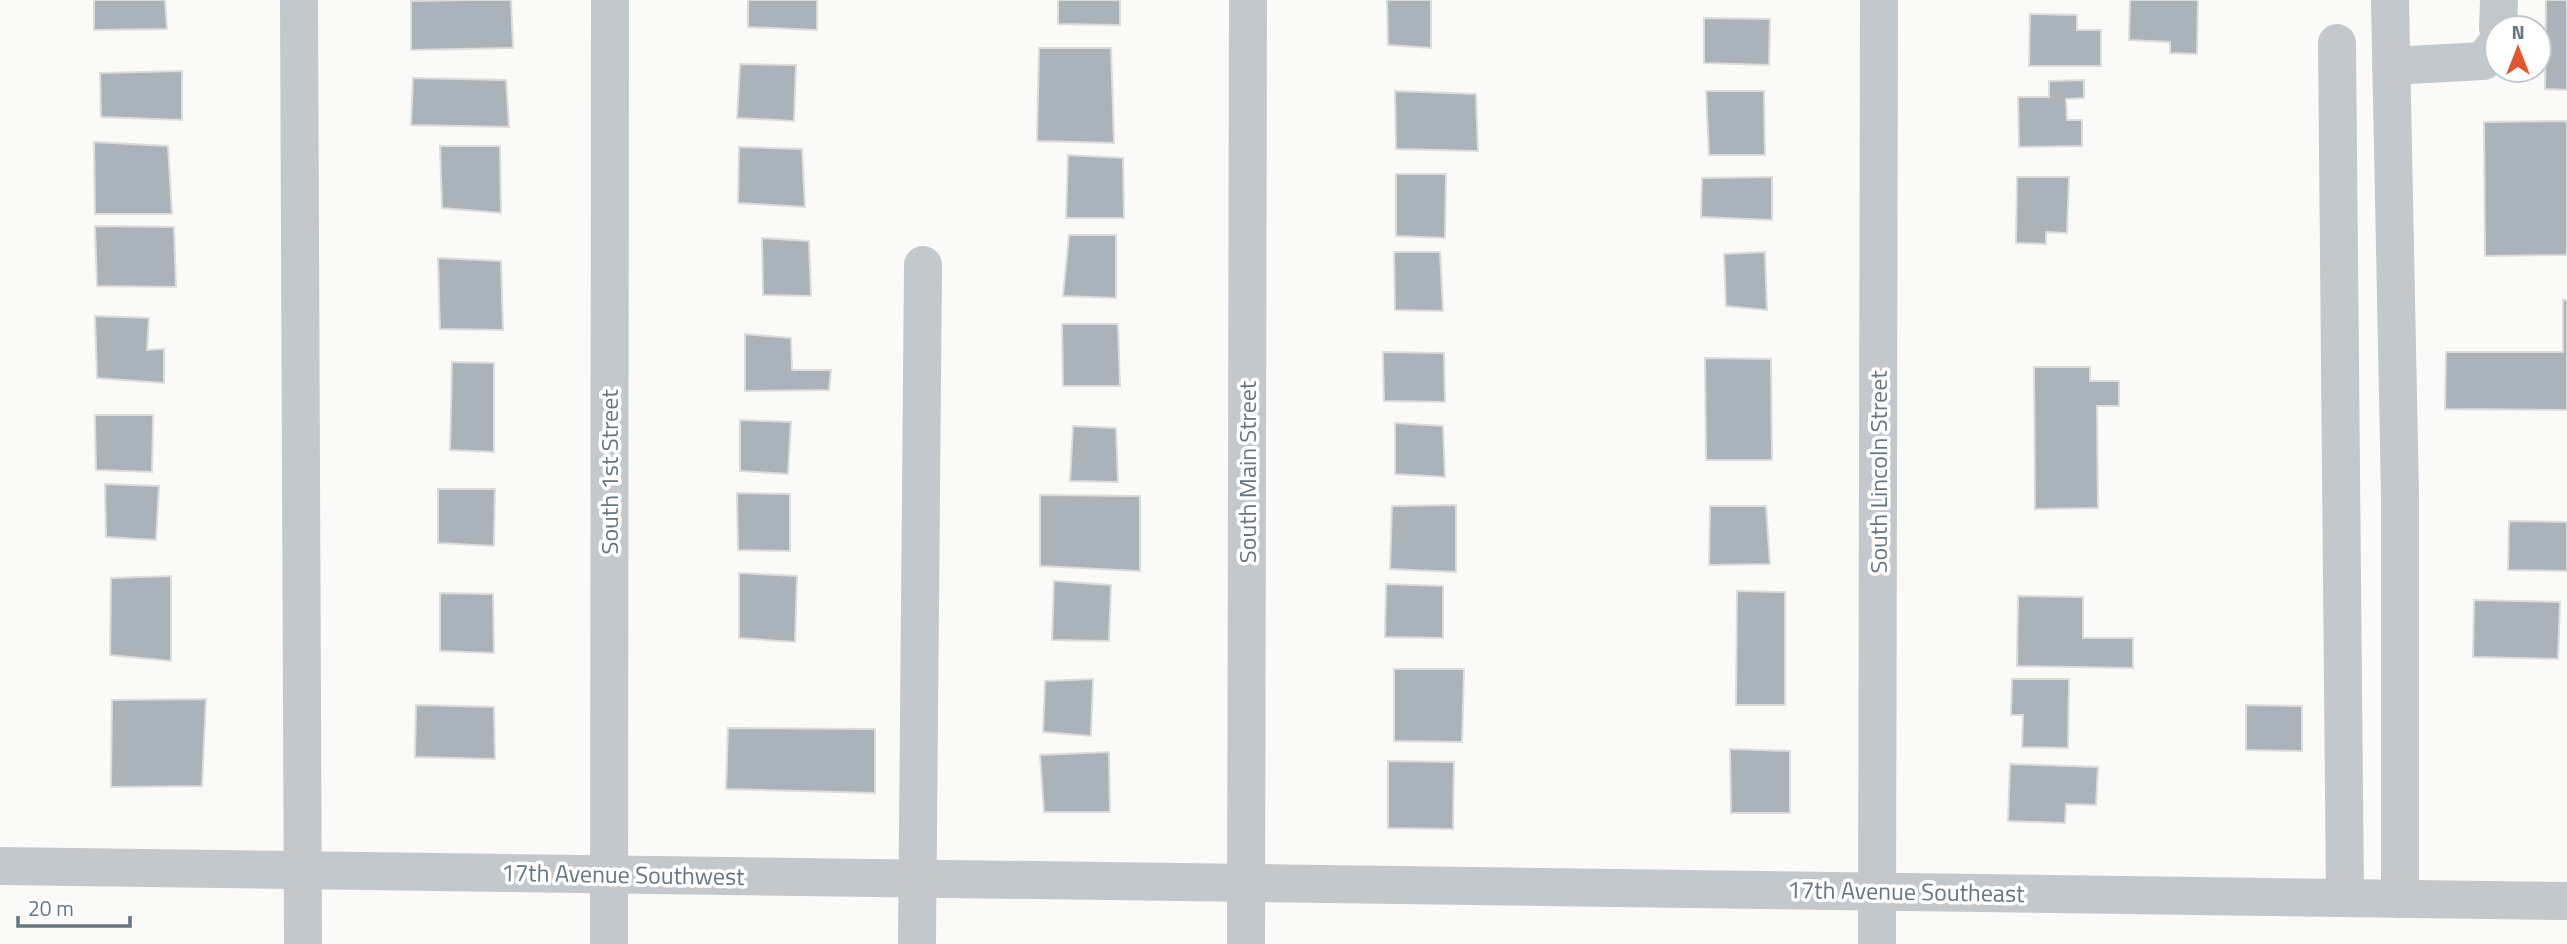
<svg xmlns="http://www.w3.org/2000/svg" width="2567" height="944" viewBox="0 0 2567 944" font-family="'Titillium Web',sans-serif">
	<style>
		.building { fill: #aab3b9; stroke: #dcdcda; stroke-width: 2 }
		.lines { fill: none; stroke-linecap: round; stroke-linejoin: round }
		.minor { stroke: #c3c8cc; stroke-width: 38 }
		.labels { text-anchor: middle; dominant-baseline: central; stroke-width: 7; stroke-linejoin: round; paint-order: stroke }
		.street-label { font-size: 24px; fill: #657683; stroke: #fff }
	</style>
	<rect width="100%" height="100%" fill="#fafaf8"/>
	<!-- building -->
	<g class="building">
		<polygon points="94,0 165,0 167,29 94,30"/>
		<polygon points="468,0 511,0 513,48 411,50 411,1"/>
		<polygon points="748,0 817,0 817,30 748,27"/>
		<polygon points="1058,0 1120,0 1120,25 1058,24"/>
		<polygon points="1387,0 1431,0 1431,48 1388,45"/>
		<polygon points="2130,0 2198,0 2197,54 2170,53 2170,42 2129,40"/>
		<polygon points="2546,0 2567,0 2567,90 2545,89"/>
		<polygon points="2030,14 2077,15 2077,30 2101,30 2101,66 2029,66"/>
		<polygon points="1704,18 1770,19 1769,65 1704,63"/>
		<polygon points="1039,48 1111,48 1114,143 1037,141"/>
		<polygon points="740,64 796,65 794,121 737,118"/>
		<polygon points="182,71 182,120 101,117 100,73"/>
		<polygon points="413,78 506,80 509,127 411,125"/>
		<polygon points="2084,80 2084,98 2066,99 2067,120 2082,120 2082,146 2019,147 2018,97 2049,97 2049,81"/>
		<polygon points="1395,91 1476,94 1478,151 1396,149"/>
		<polygon points="1706,91 1764,91 1765,155 1709,155"/>
		<polygon points="2567,121 2567,255 2485,256 2484,122"/>
		<polygon points="94,142 168,146 172,214 95,214"/>
		<polygon points="440,146 500,146 501,213 442,208"/>
		<polygon points="739,147 802,149 805,207 738,203"/>
		<polygon points="1068,155 1123,158 1124,218 1066,218"/>
		<polygon points="1396,174 1446,174 1445,238 1396,236"/>
		<polygon points="1772,177 1772,220 1701,217 1702,178"/>
		<polygon points="2017,177 2069,177 2067,233 2046,232 2046,244 2016,243"/>
		<polygon points="95,226 174,227 176,287 97,286"/>
		<polygon points="1069,235 1116,235 1116,298 1063,296"/>
		<polygon points="762,238 809,241 811,296 763,295"/>
		<polygon points="1394,252 1440,252 1443,311 1395,310"/>
		<polygon points="1765,252 1767,310 1726,306 1724,254"/>
		<polygon points="438,258 501,261 503,330 440,329"/>
		<polygon points="2563,300 2567,300 2567,410 2445,409 2446,352 2563,352"/>
		<polygon points="95,316 149,318 147,350 164,349 164,383 97,378"/>
		<polygon points="1062,324 1118,324 1120,386 1063,386"/>
		<polygon points="745,334 791,338 792,370 831,370 829,390 745,391"/>
		<polygon points="1383,352 1444,353 1445,402 1384,401"/>
		<polygon points="1705,358 1771,359 1772,460 1706,460"/>
		<polygon points="452,362 494,363 494,452 450,450"/>
		<polygon points="2034,367 2090,367 2090,381 2119,381 2119,406 2097,406 2098,508 2035,509"/>
		<polygon points="95,415 153,415 152,472 96,470"/>
		<polygon points="740,420 791,422 788,474 740,471"/>
		<polygon points="1395,423 1443,426 1445,477 1395,474"/>
		<polygon points="1073,426 1116,428 1118,482 1070,481"/>
		<polygon points="105,484 159,486 156,540 106,537"/>
		<polygon points="438,489 495,489 494,546 438,543"/>
		<polygon points="737,493 790,494 790,551 738,550"/>
		<polygon points="1040,495 1140,496 1140,571 1040,566"/>
		<polygon points="1456,505 1456,572 1390,569 1392,506"/>
		<polygon points="1710,506 1766,506 1770,564 1709,565"/>
		<polygon points="2509,521 2567,522 2567,571 2508,570"/>
		<polygon points="739,573 797,576 795,642 739,638"/>
		<polygon points="171,576 171,661 110,655 111,578"/>
		<polygon points="1054,581 1111,585 1109,641 1052,640"/>
		<polygon points="1386,584 1443,586 1443,638 1385,637"/>
		<polygon points="1737,591 1785,592 1785,705 1736,705"/>
		<polygon points="440,593 493,594 494,653 440,651"/>
		<polygon points="2018,596 2083,597 2083,638 2133,638 2133,668 2017,666"/>
		<polygon points="2474,600 2560,602 2558,659 2473,657"/>
		<polygon points="1394,669 1464,669 1462,742 1394,741"/>
		<polygon points="1093,679 1091,736 1043,732 1045,681"/>
		<polygon points="2012,679 2069,679 2068,748 2022,747 2023,715 2011,715"/>
		<polygon points="206,699 202,786 111,787 112,700"/>
		<polygon points="416,705 494,707 495,759 415,757"/>
		<polygon points="2246,705 2302,706 2302,751 2246,750"/>
		<polygon points="728,728 875,729 875,793 726,789"/>
		<polygon points="1730,749 1790,751 1790,813 1731,813"/>
		<polygon points="1109,752 1110,812 1044,812 1040,755"/>
		<polygon points="1388,761 1454,762 1453,829 1388,828"/>
		<polygon points="2010,764 2098,767 2096,805 2066,804 2065,823 2008,821"/>
	</g>
	<g class="lines">
		<!-- minor -->
		<g class="minor">
			<polyline points="299,0 303,944"/>
			<polyline points="2390,0 2400,496 2400,899"/>
			<polyline points="2498,28 2499,0"/>
			<polyline points="2337,43 2345,898"/>
			<polyline points="2391,66 2483,61 2497,43"/>
			<polyline points="0,866 2567,901"/>
			<polyline points="609,944 610,0"/>
			<polyline points="917,944 923,265"/>
			<polyline points="1246,944 1248,0"/>
			<polyline points="1877,944 1879,0"/>
		</g>
	</g>
	<g class="labels">
		<!-- street labels -->
		<g class="street-label">
			<text transform="translate(609 472) rotate(-90)">South 1st Street</text>
			<text transform="translate(1247 472) rotate(-90)">South Main Street</text>
			<text transform="translate(1878 472) rotate(-90)">South Lincoln Street</text>
			<text transform="translate(623 874) rotate(1)">17th Avenue Southwest</text>
			<text transform="translate(1906 891) rotate(1)">17th Avenue Southeast</text>
		</g>
	</g>
	<!-- north arrow -->
	<g transform="translate(2518 49)"><circle r="33" fill="#ffffff" stroke="#c1c8cd" stroke-width="2"/>
	<path d="M0-5L12 26L0 18L-12 26Z" fill="#e4572e"/>
	<text y="-10" font-size="19" font-weight="bold" text-anchor="middle" fill="#657683">N</text>
	</g>
	<!-- scale -->
	<path d="M18 916v10h112v-10" fill="none" stroke="#657683" stroke-width="3.5"/>
	<text x="28" y="916" font-size="21" fill="#657683" stroke="#ffffff" stroke-width="5" paint-order="stroke">20 m</text>
</svg>
